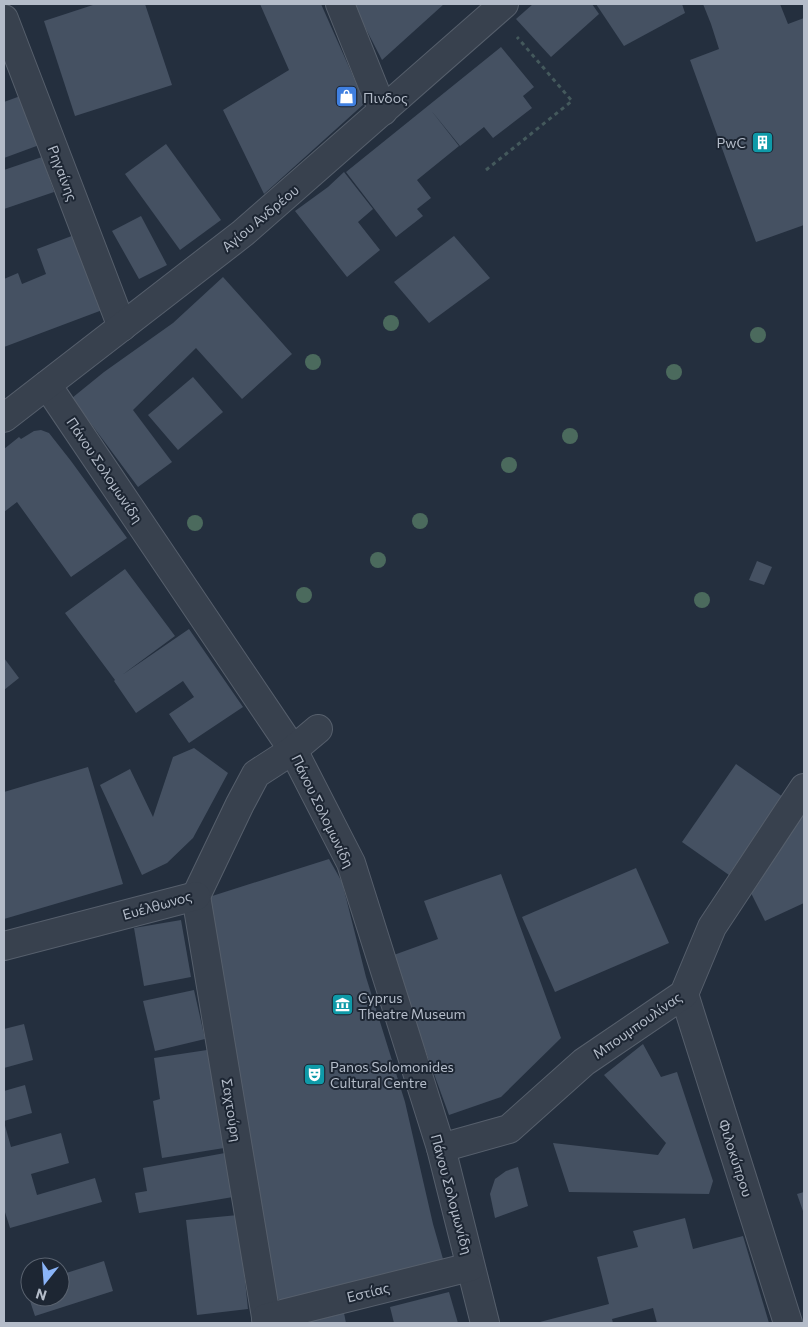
<svg xmlns="http://www.w3.org/2000/svg" width="808" height="1327" viewBox="0 0 808 1327" font-family="Commissioner,sans-serif">
	<style>
		.building { fill: #455162 }
		.lines { fill: none; stroke-linecap: round; stroke-linejoin: round }
		.minor-casing { stroke: #565f6c; stroke-width: 30 }
		.path { stroke: #44595c; stroke-width: 3; stroke-dasharray: 4 4; stroke-linecap: butt }
		.minor { stroke: #38414e; stroke-width: 28 }
		.tree { fill: #4b6a5d }
		.labels { text-anchor: middle; dominant-baseline: central; stroke-width: 4; stroke-linejoin: round; paint-order: stroke }
		.poi-label { font-size: 14px; fill: #b4bcc9; stroke: #1d2633; text-anchor: start }
		.street-label { font-size: 14px; fill: #b4bcc9; stroke: #1d2633 }
	</style>
	<rect width="100%" height="100%" fill="#242f3e"/>
	<!-- building -->
	<g class="building">
		<polygon points="96,4 145,4 172,85 75,116 44,21"/>
		<polygon points="260,4 321,4 365,103 264,194 223,110 289,70"/>
		<polygon points="353,4 444,4 382,60"/>
		<polygon points="533,4 592,4 599,14 551,57 516,19"/>
		<polygon points="596,4 682,4 685,13 624,46"/>
		<polygon points="703,4 780,4 788,24 804,18 804,225 756,242 690,60 719,49 711,24"/>
		<polygon points="501,47 534,87 523,96 532,108 493,138 484,127 460,146 430,109 459,146 417,180 431,198 417,209 423,216 396,237 346,172"/>
		<polygon points="23,95 42,144 4,158 4,102"/>
		<polygon points="166,144 221,220 180,250 125,174"/>
		<polygon points="42,157 54,192 4,209 4,170"/>
		<polygon points="344,172 373,209 358,222 380,250 347,277 295,211 328,187"/>
		<polygon points="141,216 167,265 139,279 112,231"/>
		<polygon points="77,234 105,309 4,347 4,279 18,273 22,284 46,274 37,249"/>
		<polygon points="454,236 490,278 429,323 394,282"/>
		<polygon points="223,277 292,354 242,399 196,348 133,410 172,462 138,487 72,398 104,372 173,323"/>
		<polygon points="193,377 223,412 178,450 148,415"/>
		<polygon points="41,430 49,433 71,461 127,538 71,577 17,502 4,512 4,449 19,437 21,439 34,431"/>
		<polygon points="757,561 772,567 764,585 749,580"/>
		<polygon points="125,569 175,636 122,675 189,629 243,707 189,743 169,714 194,697 183,681 136,713 114,681 115,680 65,613"/>
		<polygon points="4,658 19,678 4,690"/>
		<polygon points="194,748 228,773 193,838 167,863 142,875 100,785 130,769 153,817 173,757"/>
		<polygon points="736,764 783,797 729,875 682,842"/>
		<polygon points="88,767 123,884 4,919 4,792"/>
		<polygon points="804,812 804,903 765,921 749,889"/>
		<polygon points="329,859 342,882 366,977 405,1102 433,1224 443,1259 286,1303 269,1294 209,897"/>
		<polygon points="636,868 669,943 555,992 522,917"/>
		<polygon points="501,874 561,1038 501,1097 449,1115 391,956 438,939 424,901"/>
		<polygon points="181,920 191,977 144,986 134,928"/>
		<polygon points="194,990 205,1039 155,1051 143,1001"/>
		<polygon points="24,1024 33,1060 4,1068 4,1029"/>
		<polygon points="643,1044 661,1077 677,1072 713,1181 709,1194 569,1192 553,1143 658,1155 666,1143 604,1075"/>
		<polygon points="207,1050 224,1148 162,1158 153,1101 160,1099 154,1058"/>
		<polygon points="25,1085 32,1113 4,1121 4,1091"/>
		<polygon points="4,1122 11,1147 61,1133 69,1163 31,1174 37,1195 95,1178 102,1202 10,1228 4,1209"/>
		<polygon points="225,1153 233,1197 139,1213 135,1193 147,1191 143,1168"/>
		<polygon points="518,1167 528,1206 495,1218 490,1194 495,1179 506,1171"/>
		<polygon points="804,1192 804,1214 797,1194"/>
		<polygon points="238,1215 248,1309 197,1315 186,1220"/>
		<polygon points="685,1218 693,1249 743,1236 769,1323 657,1323 653,1308 612,1319 613,1323 536,1323 609,1304 597,1257 638,1247 633,1231"/>
		<polygon points="104,1261 113,1291 35,1316 25,1286 30,1284 30,1297 60,1297 60,1275"/>
		<polygon points="449,1292 458,1323 394,1323 390,1307"/>
		<polygon points="344,1313 346,1323 297,1323 297,1322"/>
	</g>
	<g class="lines">
		<defs>
			<g id="minor">
				<polyline points="340,4 383,111"/>
				<polyline points="4,19 122,327"/>
				<polyline points="47,385 293,750 351,863 441,1148 485,1323"/>
				<polyline points="4,418 243,233 504,4"/>
				<polyline points="196,896 267,1323"/>
				<polyline points="196,896 240,804 256,774 293,750 318,729"/>
				<polyline points="4,946 196,896"/>
				<polyline points="684,994 788,1323"/>
				<polyline points="441,1148 509,1129 584,1062 684,994 712,927 804,788"/>
				<polyline points="266,1318 470,1267"/>
			</g>
		</defs>
		<!-- minor casing -->
		<use href="#minor" class="minor-casing"/>
		<!-- path -->
		<polyline class="path" points="486,170 572,101 517,37"/>
		<!-- minor -->
		<use href="#minor" class="minor"/>
	</g>
	<!-- trees -->
	<g class="tree">
		<circle cx="391" cy="323" r="8"/>
		<circle cx="758" cy="335" r="8"/>
		<circle cx="313" cy="362" r="8"/>
		<circle cx="674" cy="372" r="8"/>
		<circle cx="570" cy="436" r="8"/>
		<circle cx="509" cy="465" r="8"/>
		<circle cx="420" cy="521" r="8"/>
		<circle cx="195" cy="523" r="8"/>
		<circle cx="378" cy="560" r="8"/>
		<circle cx="304" cy="595" r="8"/>
		<circle cx="702" cy="600" r="8"/>
	</g>
	<!-- icons -->
	<defs>
		<symbol id="shop-square" viewBox="-11 -11 22 22"><rect x="-9" y="-9" width="18" height="18" rx="4" fill="#3f7fe0" stroke="#1d2633"/><path d="M-5-2.5h2.3a2.7 3.5 0 0 1 5.4 0H5L5.5 6h-11ZM-1.5-2.5h3a1.5 2.3 0 0 0-3 0Z" fill="#fff"/></symbol>
		<symbol id="building-square" viewBox="-11 -11 22 22"><rect x="-9" y="-9" width="18" height="18" rx="4" fill="#0f9aa8" stroke="#1d2633"/><path d="M-4-6H4V6H1V3H-1V6H-4ZM-2.5-4.3h1.7v1.8h-1.7ZM.8-4.3h1.7v1.8H.8ZM-2.5-1h1.7V.8h-1.7ZM.8-1h1.7V.8H.8Z" fill="#fff"/></symbol>
		<symbol id="museum-square" viewBox="-11 -11 22 22"><rect x="-9" y="-9" width="18" height="18" rx="4" fill="#0f9aa8" stroke="#1d2633"/><path d="M0-6L6-3V-2H-6V-3ZM-5-1h2V3h-2ZM-1-1h2V3h-2ZM3-1h2V3H3ZM-6 4H6V6H-6Z" fill="#fff"/></symbol>
		<symbol id="theatre-square" viewBox="-11 -11 22 22"><rect x="-9" y="-9" width="18" height="18" rx="4" fill="#0f9aa8" stroke="#1d2633"/><path d="M-5-5.5Q0-4 5-5.5V0Q5 5 0 6Q-5 5-5 0ZM-3.3-2.5H-1v1.5H-3.3ZM1-2.5H3.3v1.5H1ZM-2.8 1Q0 5.5 2.8 1Z" fill="#fff"/></symbol>
	</defs>
	<g fill-rule="evenodd">
		<use href="#shop-square" x="334" y="84" width="25" height="25"/>
		<use href="#building-square" x="750" y="130" width="25" height="25"/>
		<use href="#museum-square" x="330" y="992" width="25" height="25"/>
		<use href="#theatre-square" x="302" y="1062" width="25" height="25"/>
	</g>
	<g class="labels">
		<!-- poi labels -->
		<g class="poi-label">
			<text x="363" y="97">Πινδος</text>
			<text x="746" y="142" text-anchor="end">PwC</text>
			<text x="358" y="997">Cyprus<tspan x="358" dy="16">Theatre Museum</tspan></text>
			<text x="330" y="1066">Panos Solomonides<tspan x="330" dy="16">Cultural Centre</tspan></text>
		</g>
		<!-- street labels -->
		<g class="street-label">
			<text transform="translate(63 173) rotate(69)">Ρηγαίνης</text>
			<text transform="translate(260 218) rotate(-40)">Αγίου Ανδρέου</text>
			<text transform="translate(105 470) rotate(56)">Πάνου Σολομωνίδη</text>
			<text transform="translate(323 811) rotate(64)">Πάνου Σολομωνίδη</text>
			<text transform="translate(157 905) rotate(-16)">Ευέλθωνος</text>
			<text transform="translate(637 1025) rotate(-35)">Μπουμπουλίνας</text>
			<text transform="translate(232 1110) rotate(81)">Σαχτούρη</text>
			<text transform="translate(736 1158) rotate(72)">Φιλοκύπρου</text>
			<text transform="translate(452 1194) rotate(75)">Πάνου Σολομωνίδη</text>
			<text transform="translate(368 1292) rotate(-14)">Εστίας</text>
		</g>
	</g>
	<!-- border -->
	<rect width="808" height="1327" fill="none" stroke="#b4bcc9" stroke-width="10"/>
	<!-- north arrow -->
	<g transform="translate(45 1282) rotate(197)"><circle r="24" fill="#1d2633" stroke="#59626f"/>
	<path d="M0-4L9 19L0 12L-9 19Z" fill="#8ab4f8"/>
	<text y="-8" font-size="14" font-weight="bold" text-anchor="middle" fill="#b4bcc9">N</text>
	</g>
</svg>
